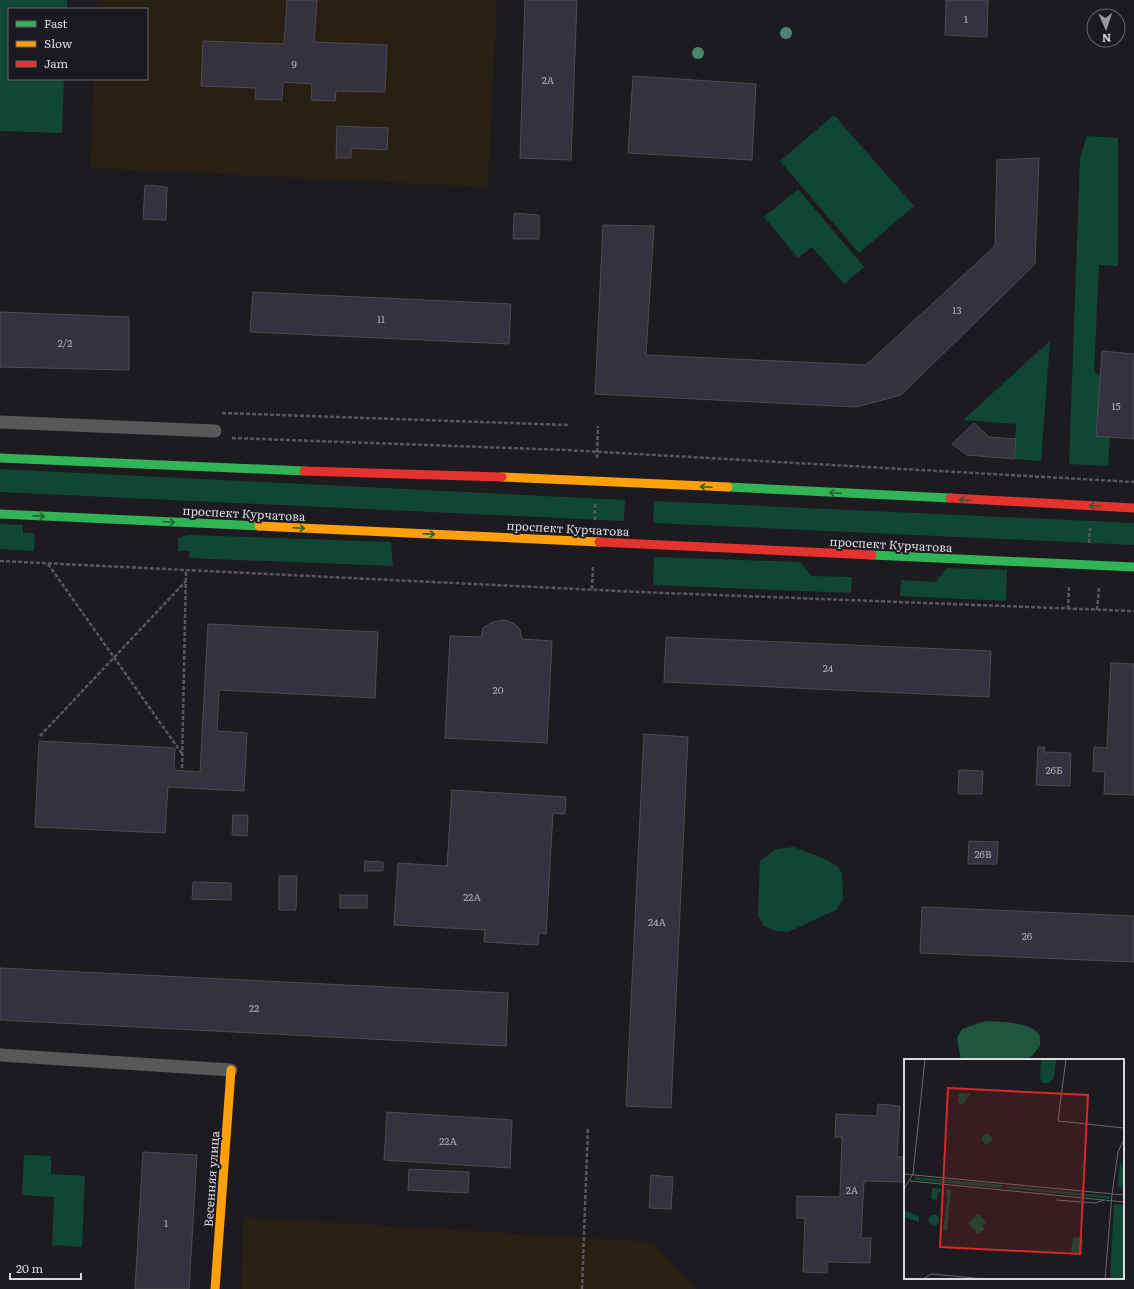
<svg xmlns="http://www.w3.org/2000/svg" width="1134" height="1289" viewBox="0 0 1134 1289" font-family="Literata,serif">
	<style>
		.education { fill: #272013 }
		.green { fill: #0f4733 }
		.forest { fill: #1e5740 }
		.building { fill: #36313e; stroke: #4d4c4f }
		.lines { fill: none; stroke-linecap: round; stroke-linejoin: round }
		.path { stroke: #595759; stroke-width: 2.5; stroke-dasharray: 4 2; stroke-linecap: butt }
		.lane { stroke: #595758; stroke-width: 13 }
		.fast { stroke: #30b455; stroke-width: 9 }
		.slow { stroke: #ff9f0a; stroke-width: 9 }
		.jam { stroke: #e5322d; stroke-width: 9 }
		.tree { fill: #47876d }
		.oneway { stroke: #255f38 }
		.labels { text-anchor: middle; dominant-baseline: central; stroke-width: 4; stroke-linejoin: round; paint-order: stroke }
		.number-label { font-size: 10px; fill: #b1afb5 }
		.street-label { font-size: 12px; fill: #dad9dd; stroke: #1c1a20 }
		.inset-road { fill: none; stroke: #69676b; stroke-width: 1 }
		.view { fill: #d62828; fill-opacity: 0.15; stroke: #d62828; stroke-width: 2 }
		.inset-edge { fill: none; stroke: #dad9dd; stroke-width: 2 }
	</style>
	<rect width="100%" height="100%" fill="#1d1b1f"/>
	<!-- education -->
	<g class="education">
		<polygon points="97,0 497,0 488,187 90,168 94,79 147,79 147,9 97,9"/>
		<polygon points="243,1217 652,1242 697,1289 241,1289"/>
	</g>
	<!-- green -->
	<g class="green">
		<polygon points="0,0 67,0 67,9 9,9 9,79 64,79 62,133 0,131"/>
		<polygon points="834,115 914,206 859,253 780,161"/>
		<polygon points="1087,136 1118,138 1118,266 1099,265 1094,372 1101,375 1110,437 1108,466 1069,464 1080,158"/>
		<polygon points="798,189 864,267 844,284 812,247 798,258 764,217"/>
		<polygon points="1050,341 1041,461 1014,459 1016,424 963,420"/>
		<polygon points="0,469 625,500 624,521 0,492"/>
		<polygon points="654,501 1134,523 1134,545 653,523"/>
		<polygon points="0,524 23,525 23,533 35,533 34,551 0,549"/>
		<polygon points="188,535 391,542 393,566 189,558 190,551 178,551 178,538"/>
		<polygon points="654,557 800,562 812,576 852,577 851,593 653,585"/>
		<polygon points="946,568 1007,570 1006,601 900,596 901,580 936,582"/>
		<polygon points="794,847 827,860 838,867 842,873 843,899 836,910 788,932 776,931 764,926 758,916 760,861 776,849"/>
		<polygon points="24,1155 51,1156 51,1174 85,1176 82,1247 52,1245 54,1197 22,1195"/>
	</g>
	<!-- forest -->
	<path class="forest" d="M985 1021C999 1022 1035 1021 1040 1037 1041 1039 1040 1043 1040 1046L1032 1056 1022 1060H961L957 1038 962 1029Z"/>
	<!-- building -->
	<g class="building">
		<polygon points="287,0 317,0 314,42 387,45 385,92 336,91 335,101 311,100 312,84 283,82 282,100 255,99 256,88 201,86 203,41 284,44"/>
		<polygon points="525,0 577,0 571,160 520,158"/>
		<polygon points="946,0 988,0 987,37 945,35"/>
		<polygon points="633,76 756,84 752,160 628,153"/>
		<polygon points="337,126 388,128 387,150 351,148 351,158 336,158"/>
		<polygon points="1039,158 1035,264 901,395 856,407 595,394 603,225 654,226 646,355 866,365 995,246 997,160"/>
		<polygon points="145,185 167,187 166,220 143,219"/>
		<polygon points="514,213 539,215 539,239 513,239"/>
		<polygon points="253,292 511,304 509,344 250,332"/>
		<polygon points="0,312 129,317 129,370 0,367"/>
		<polygon points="1102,351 1134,354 1134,439 1096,436"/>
		<polygon points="974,423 989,437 1016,439 1014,459 967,455 952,444"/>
		<polygon points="505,620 515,624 520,630 522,639 552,641 547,743 445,738 450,636 481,637 483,628 493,622"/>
		<polygon points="208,624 378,632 375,698 219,690 217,731 247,733 244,791 168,787 165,833 35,827 39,741 175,748 174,770 200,772"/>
		<polygon points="666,637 991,651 989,697 664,682"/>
		<polygon points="1111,663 1134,664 1134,795 1104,794 1105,772 1093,771 1094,747 1107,748"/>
		<polygon points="644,734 688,737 671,1108 626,1106"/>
		<polygon points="1038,747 1045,747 1044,752 1071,753 1070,786 1036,785"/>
		<polygon points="959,770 983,771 982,794 958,794"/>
		<polygon points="452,790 566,797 565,814 553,813 546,934 539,933 538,945 484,942 485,930 394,925 398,863 447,866"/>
		<polygon points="233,815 248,815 247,836 232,835"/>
		<polygon points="969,841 998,842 997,864 968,864"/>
		<polygon points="365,861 383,862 383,871 364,871"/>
		<polygon points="279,876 297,876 296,910 279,910"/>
		<polygon points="193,882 231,883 231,900 192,899"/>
		<rect x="340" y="895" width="27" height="13"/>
		<polygon points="922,907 1134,916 1134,962 920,953"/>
		<polygon points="0,968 508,993 506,1046 0,1020"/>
		<polygon points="878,1104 900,1106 897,1157 905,1157 905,1182 864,1181 861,1238 871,1238 870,1263 827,1262 827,1273 803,1272 805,1218 797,1218 797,1196 840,1197 842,1137 835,1137 836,1114 877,1116"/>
		<polygon points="387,1112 512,1120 510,1168 384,1160"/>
		<polygon points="143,1152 197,1155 189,1289 135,1289"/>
		<polygon points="409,1169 469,1172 468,1193 408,1190"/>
		<polygon points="651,1175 673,1177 671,1209 649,1208"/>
	</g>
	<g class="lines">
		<!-- path -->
		<g class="path">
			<polyline points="222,413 568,425"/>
			<polyline points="232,438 566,450 1134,482"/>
			<polyline points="597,458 598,426"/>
			<polyline points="595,520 595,503"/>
			<polyline points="1089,543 1090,528"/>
			<polyline points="0,561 639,592 1134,611"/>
			<polyline points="48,564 183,755"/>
			<polyline points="592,589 593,565"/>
			<polyline points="1068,609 1069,586"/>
			<polyline points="1097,610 1099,588"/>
			<polyline points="40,736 186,581"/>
			<polyline points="182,768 186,570"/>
			<polyline points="582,1289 588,1127"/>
		</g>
		<!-- lane -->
		<g class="lane">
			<polyline points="0,422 215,431"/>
			<polyline points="0,1055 231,1070"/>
		</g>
		<!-- fast -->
		<g class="fast">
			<polyline points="0,458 304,471"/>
			<polyline points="728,487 950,498"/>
			<polyline points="0,514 259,526"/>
			<polyline points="872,555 1134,567"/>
		</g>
		<!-- slow -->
		<g class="slow">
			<polyline points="502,477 728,487"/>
			<polyline points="259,526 599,542"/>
			<polyline points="215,1289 231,1070"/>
		</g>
		<!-- jam -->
		<g class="jam">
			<polyline points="304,471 502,477"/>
			<polyline points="950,498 1134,508"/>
			<polyline points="599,542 872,555"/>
		</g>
	</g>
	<!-- trees -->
	<g class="tree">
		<circle cx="786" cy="33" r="6"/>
		<circle cx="698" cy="53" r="6"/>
	</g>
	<!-- one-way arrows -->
	<defs><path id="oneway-shaft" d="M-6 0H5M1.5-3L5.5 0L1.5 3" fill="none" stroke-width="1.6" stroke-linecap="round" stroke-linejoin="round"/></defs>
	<g class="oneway">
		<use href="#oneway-shaft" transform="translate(706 487) rotate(-177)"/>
		<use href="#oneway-shaft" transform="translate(835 493) rotate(-177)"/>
		<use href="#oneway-shaft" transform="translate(965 500) rotate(-177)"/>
		<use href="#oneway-shaft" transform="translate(1095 506) rotate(-177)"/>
		<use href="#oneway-shaft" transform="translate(39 516) rotate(3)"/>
		<use href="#oneway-shaft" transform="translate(169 522) rotate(3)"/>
		<use href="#oneway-shaft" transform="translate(299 528) rotate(3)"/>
		<use href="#oneway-shaft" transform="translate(429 534) rotate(2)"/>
	</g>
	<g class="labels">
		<!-- number labels -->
		<g class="number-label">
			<text x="966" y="18">1</text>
			<text x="294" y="63">9</text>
			<text x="548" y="79">2А</text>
			<text x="957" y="309">13</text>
			<text x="381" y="318">11</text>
			<text x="65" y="342">2/2</text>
			<text x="1116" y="405">15</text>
			<text x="828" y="667">24</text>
			<text x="498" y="689">20</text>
			<text x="1054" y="769">26Б</text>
			<text x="983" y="853">26В</text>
			<text x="472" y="896">22А</text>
			<text x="657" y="921">24А</text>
			<text x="1027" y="935">26</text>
			<text x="254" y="1007">22</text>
			<text x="448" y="1140">22А</text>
			<text x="852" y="1189">2А</text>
			<text x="166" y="1222">1</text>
		</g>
		<!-- street labels -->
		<g class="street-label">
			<text transform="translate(244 513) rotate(3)">проспект Курчатова</text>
			<text transform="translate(568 528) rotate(3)">проспект Курчатова</text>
			<text transform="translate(891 544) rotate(3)">проспект Курчатова</text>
			<text transform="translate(211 1179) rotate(-86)">Весенняя улица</text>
		</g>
	</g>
	<!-- overview -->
	<g transform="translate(904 1059)">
		<rect width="220" height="220" fill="#1d1b1f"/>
		<path d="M137 0H152L150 18 146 24H139L136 20ZM55 34 67 35 58 46 54 43ZM78 80a5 5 0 1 1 10 0a5 5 0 1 1-10 0ZM216 104 220 108V129L213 128ZM11 118 99 126 98 129 11 121ZM102 127 206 137V140L102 129ZM28 129 39 130V134L34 133 33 141 27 140ZM42 130 47 131 43 171H39L43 142ZM210 145 220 146V220H206ZM0 151 15 157V163L0 158ZM74 155 83 163 78 167 81 170 74 175 64 164 71 158 75 162 71 156ZM24.5 161a5.5 5.5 0 1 1 11 0a5.5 5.5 0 1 1-11 0ZM169 178 179 179 178 196 167 195Z" fill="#0f4733"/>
		<path class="inset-road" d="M162 0 154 62 220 69M0 115 220 136M6 122 220 143M0 130 9 115 21 0M152 141 191 144 200 141M19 220 27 215 81 220M201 220 208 135 214 93 220 80"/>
		<path class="view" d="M44 29 184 36 176 195 36 188Z"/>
		<rect width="220" height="220" class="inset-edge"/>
	</g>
	<!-- legend -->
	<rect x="8" y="8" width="140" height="72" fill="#1c1a20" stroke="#68666c"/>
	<rect x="16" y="21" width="20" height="6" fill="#30b455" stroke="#68666c"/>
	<text x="44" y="28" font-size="12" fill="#dad9dd">Fast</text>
	<rect x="16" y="41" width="20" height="6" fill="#ff9f0a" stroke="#68666c"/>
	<text x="44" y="48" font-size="12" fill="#dad9dd">Slow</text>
	<rect x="16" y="61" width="20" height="6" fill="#e5322d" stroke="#68666c"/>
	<text x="44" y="68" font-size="12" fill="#dad9dd">Jam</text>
	<!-- north arrow -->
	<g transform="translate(1106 28) rotate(177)"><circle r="19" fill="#1c1a20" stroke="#68666c"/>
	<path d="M0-3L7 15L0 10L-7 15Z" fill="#98969a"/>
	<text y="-6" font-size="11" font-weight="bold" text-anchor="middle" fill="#dad9dd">N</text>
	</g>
	<!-- scale -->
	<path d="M10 1273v6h71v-6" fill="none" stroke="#dad9dd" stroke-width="2"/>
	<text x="16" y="1273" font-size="12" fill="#dad9dd" stroke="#1c1a20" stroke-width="3" paint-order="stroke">20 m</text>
</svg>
